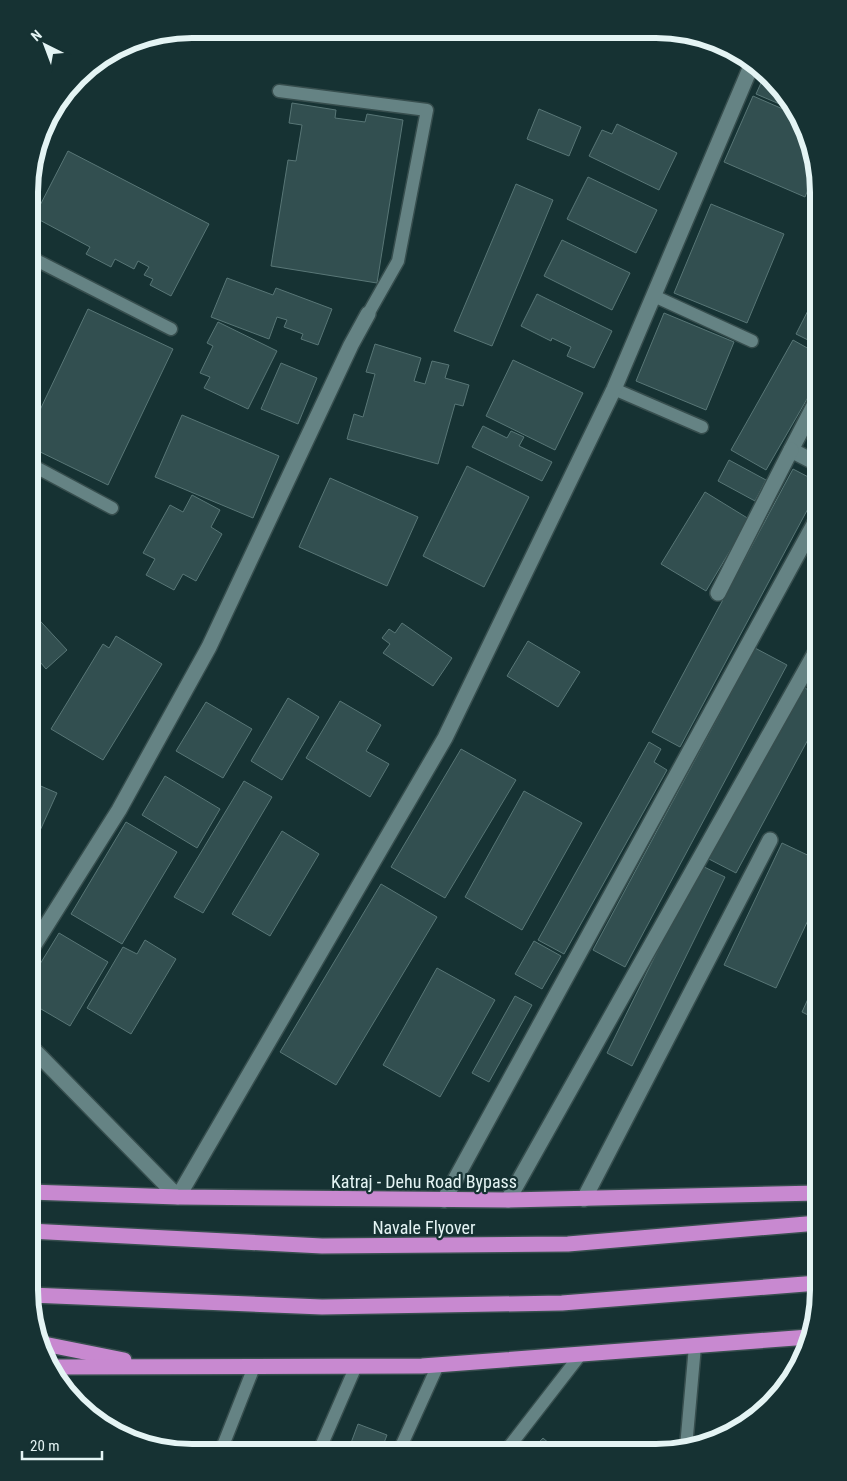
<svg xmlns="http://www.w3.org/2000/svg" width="847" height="1481" viewBox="0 0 847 1481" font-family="'Roboto Condensed',sans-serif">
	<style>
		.building { fill: #324f50; stroke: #587676 }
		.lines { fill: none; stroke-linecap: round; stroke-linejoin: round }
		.lane-casing { stroke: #374e4e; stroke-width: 15 }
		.street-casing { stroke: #374e4e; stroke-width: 18 }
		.highway-casing { stroke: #374e4e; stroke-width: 18 }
		.lane { stroke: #658384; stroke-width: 12 }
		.street { stroke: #658384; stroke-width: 15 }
		.highway { stroke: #c889d0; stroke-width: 15 }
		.labels { text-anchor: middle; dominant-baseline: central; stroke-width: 4.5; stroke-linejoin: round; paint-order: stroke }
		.street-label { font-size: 18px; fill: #e4f4f4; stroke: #163233 }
		.rim { fill: none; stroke: #e4f4f4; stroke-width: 6 }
	</style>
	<rect width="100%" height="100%" fill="#163233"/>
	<!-- building -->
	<g class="building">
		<polygon points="765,74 789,108 756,94"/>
		<polygon points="753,96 792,113 809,139 815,172 805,197 724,162"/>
		<polygon points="292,103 336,110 335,118 365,122 367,114 403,120 377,283 271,266 288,160 296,161 302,125 289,123"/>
		<polygon points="539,109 581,127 569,156 527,139"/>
		<polygon points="617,124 677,153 659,190 589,156 602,130 612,134"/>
		<polygon points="68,151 209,224 171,296 150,285 153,279 144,275 149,267 138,261 134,269 115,259 111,267 86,254 90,247 34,217"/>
		<polygon points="588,177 657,210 636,253 567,219"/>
		<polygon points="516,184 553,200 492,346 454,331"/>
		<polygon points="711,204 784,234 747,323 674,293"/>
		<polygon points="562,240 630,273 612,310 544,276"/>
		<polygon points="227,278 273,295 276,288 332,309 318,345 301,339 303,334 284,327 287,320 277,317 269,339 211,317"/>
		<polygon points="818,291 818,345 796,334"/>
		<polygon points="537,294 612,331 594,368 567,356 571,347 552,338 551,341 521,326"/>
		<polygon points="88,309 173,349 108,485 30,447 30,431"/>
		<polygon points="664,313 734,342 706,410 636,381"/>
		<polygon points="218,322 277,351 248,409 204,388 210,377 200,373 213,346 207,343"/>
		<polygon points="793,340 818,354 818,380 766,470 731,450"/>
		<polygon points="375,344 421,358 414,381 425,384 432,361 449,365 445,378 469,385 463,406 455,404 438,464 347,439 354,414 363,417 375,374 366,372"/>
		<polygon points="513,360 583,393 555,450 486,416"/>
		<polygon points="281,363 317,378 298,424 261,409"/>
		<polygon points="182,415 279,456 253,518 155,477"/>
		<polygon points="483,426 507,438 511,431 524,437 519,446 552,462 542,481 472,447"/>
		<polygon points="729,460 766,480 755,501 718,481"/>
		<polygon points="467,466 529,497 484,587 423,556"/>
		<polygon points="793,469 818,482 818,490 680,747 652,732"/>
		<polygon points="330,478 418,517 387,586 299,547"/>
		<polygon points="705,492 749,519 706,591 661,564"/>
		<polygon points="192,495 220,510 211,527 222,534 196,581 183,574 174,590 146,575 155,559 143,553 170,505 183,512"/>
		<polygon points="30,610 67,650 46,669 30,650"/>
		<polygon points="402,623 452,658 433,686 383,653 390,644 382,638 389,629 395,633"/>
		<polygon points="116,636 162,664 103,760 51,729 103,644 109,648"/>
		<polygon points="528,641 580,672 558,707 507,676"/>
		<polygon points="755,648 787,665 625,967 593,950"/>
		<polygon points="30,667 38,676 29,684"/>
		<polygon points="801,686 818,695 818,721 736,873 707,858"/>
		<polygon points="288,698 319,717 282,780 251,761"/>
		<polygon points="340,701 381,725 366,751 389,764 370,797 306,758"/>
		<polygon points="206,702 252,729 223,778 176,751"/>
		<polygon points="649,742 661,749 654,762 667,770 564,954 538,940"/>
		<polygon points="461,749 516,780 445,898 391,867"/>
		<polygon points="165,776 220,809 197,848 142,815"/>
		<polygon points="29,781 57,793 29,855"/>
		<polygon points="244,781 272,797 203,913 174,897"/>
		<polygon points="524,791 582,823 522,930 465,897"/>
		<polygon points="126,822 177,852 122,944 71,914"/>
		<polygon points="282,831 319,854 270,936 232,914"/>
		<polygon points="782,843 818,860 818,899 776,988 724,965"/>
		<polygon points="700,865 725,877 632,1066 607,1053"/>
		<polygon points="381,884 437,917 336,1085 280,1052"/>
		<polygon points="59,933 108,962 70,1026 29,1002 29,982"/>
		<polygon points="145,940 176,959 131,1034 87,1008 123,947 137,954"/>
		<polygon points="534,941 561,956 542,989 515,974"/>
		<polygon points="437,968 495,1000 440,1097 383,1065"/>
		<polygon points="818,977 818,1020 802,1012"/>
		<polygon points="515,996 532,1005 489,1082 472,1073"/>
		<polygon points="358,1424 387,1435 381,1451 348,1451"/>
		<polygon points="543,1438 551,1445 555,1441 567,1452 530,1452"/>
	</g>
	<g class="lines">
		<defs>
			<g id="lane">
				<polyline points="279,91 427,110 398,261 368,314"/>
				<polyline points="30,257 171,329"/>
				<polyline points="654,296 752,341"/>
				<polyline points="614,389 702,427"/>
				<polyline points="30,464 112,508"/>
				<polyline points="686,1447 695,1346"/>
				<polyline points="219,1451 224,1443 254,1367"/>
				<polyline points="319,1451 356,1366"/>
				<polyline points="399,1451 438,1365"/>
				<polyline points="505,1452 581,1354"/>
			</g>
			<g id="street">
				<polyline points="818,464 791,450 818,398"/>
				<polyline points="718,593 791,450"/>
				<polyline points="29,953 119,810 209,647 351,345 368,314"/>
				<polyline points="29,1045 178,1197 445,738 614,389 752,64"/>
				<polyline points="584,1199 770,840"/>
				<polyline points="444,1200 818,517"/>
				<polyline points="508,1200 818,648"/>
			</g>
			<g id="highway">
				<polyline points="29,1192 178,1197 508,1200 818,1193"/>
				<polyline points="29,1231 322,1246 568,1244 818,1223"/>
				<polyline points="30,1295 322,1307 562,1303 818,1283"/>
				<polyline points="39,1343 124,1360"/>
				<polyline points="54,1367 422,1366 809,1337"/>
			</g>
		</defs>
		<!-- lane casing -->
		<use href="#lane" class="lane-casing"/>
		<!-- street casing -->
		<use href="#street" class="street-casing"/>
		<!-- highway casing -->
		<use href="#highway" class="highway-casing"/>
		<!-- lane -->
		<use href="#lane" class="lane"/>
		<!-- street -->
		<use href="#street" class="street"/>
		<!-- highway -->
		<use href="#highway" class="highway"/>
	</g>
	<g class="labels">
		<!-- street labels -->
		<g class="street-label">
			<text x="424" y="1181">Katraj - Dehu Road Bypass</text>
			<text x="424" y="1227">Navale Flyover</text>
		</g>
	</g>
	<!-- crop -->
	<path d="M0 0H847V1481H0ZM192 38H656A154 154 0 0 1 810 192V1290A154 154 0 0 1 656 1444H192A154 154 0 0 1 38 1290V192A154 154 0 0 1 192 38Z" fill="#163233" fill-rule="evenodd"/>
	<path class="rim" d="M192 38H656A154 154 0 0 1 810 192V1290A154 154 0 0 1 656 1444H192A154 154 0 0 1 38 1290V192A154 154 0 0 1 192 38Z"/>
	<!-- north arrow -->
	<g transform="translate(45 45) rotate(318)" stroke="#163233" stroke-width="4" paint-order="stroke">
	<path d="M0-4L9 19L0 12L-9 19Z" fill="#e4f4f4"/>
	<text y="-8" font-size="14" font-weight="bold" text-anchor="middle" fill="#e4f4f4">N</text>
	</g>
	<!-- scale -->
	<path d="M22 1451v8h80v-8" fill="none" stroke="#e4f4f4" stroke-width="2.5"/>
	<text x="30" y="1451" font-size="15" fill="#e4f4f4" stroke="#163233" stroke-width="4" paint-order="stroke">20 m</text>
</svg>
